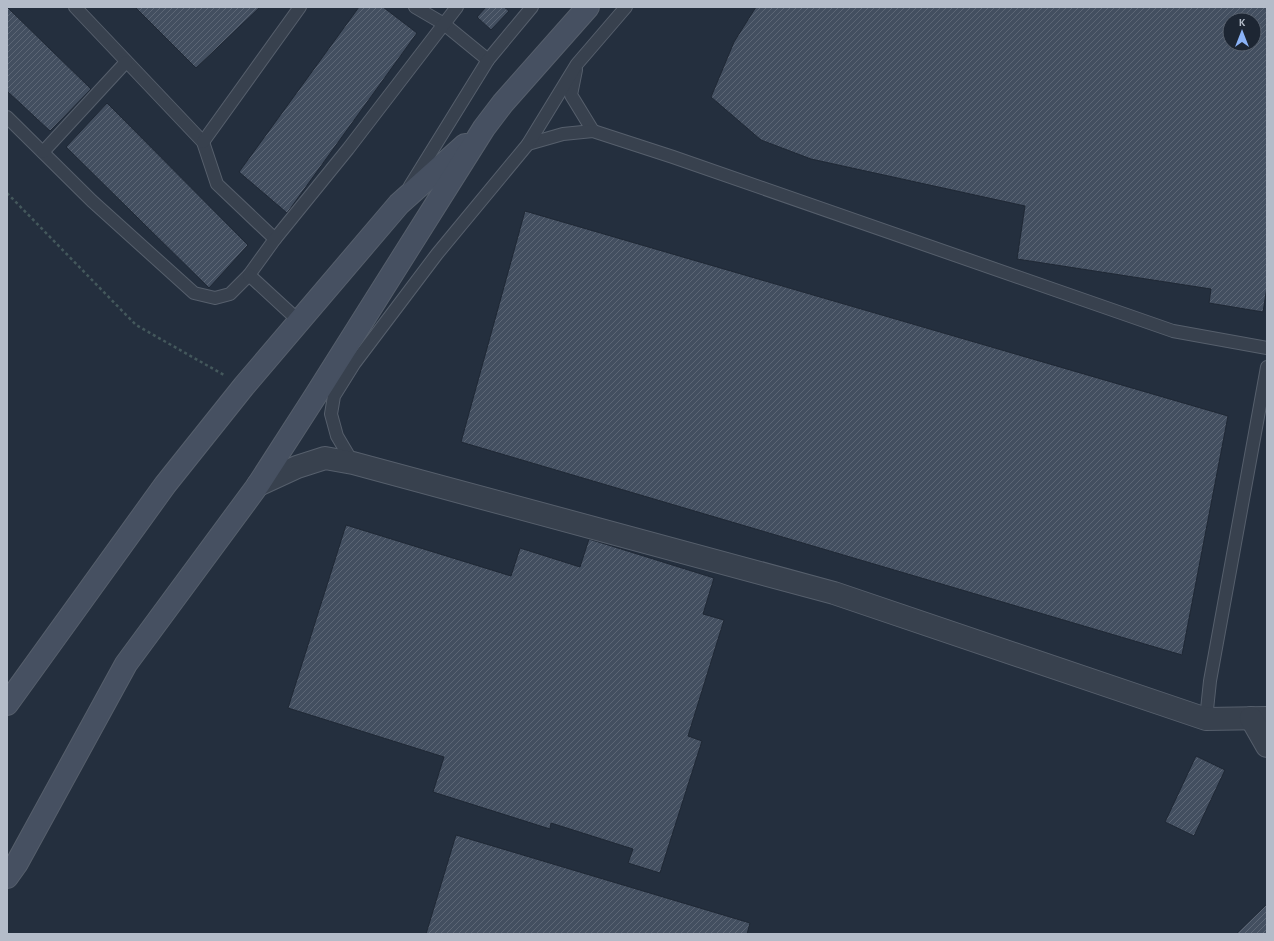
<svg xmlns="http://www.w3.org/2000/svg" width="1274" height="941" viewBox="0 0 1274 941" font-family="'Alegreya Sans',sans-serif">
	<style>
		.building { fill: url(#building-hatch); stroke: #1f2835; fill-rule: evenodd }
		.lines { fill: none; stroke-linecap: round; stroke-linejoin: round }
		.lane-casing { stroke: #565f6c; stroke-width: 14 }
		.street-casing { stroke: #565f6c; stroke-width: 24 }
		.secondary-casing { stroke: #565f6c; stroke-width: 24 }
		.path { stroke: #44585c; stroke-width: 2.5; stroke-dasharray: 3 3; stroke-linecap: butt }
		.lane { stroke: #38414e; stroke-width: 12 }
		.street { stroke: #38414e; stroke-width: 22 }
		.secondary { stroke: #465061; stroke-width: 22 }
	</style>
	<defs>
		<pattern id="building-hatch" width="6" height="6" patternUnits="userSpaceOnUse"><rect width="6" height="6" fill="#434f60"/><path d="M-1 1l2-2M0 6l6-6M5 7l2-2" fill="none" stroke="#5c6675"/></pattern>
	</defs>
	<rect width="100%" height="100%" fill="#242f3e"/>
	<!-- building -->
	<g class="building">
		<polygon points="7,7 91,89 50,131 7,91"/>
		<polygon points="135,7 260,7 196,68"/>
		<polygon points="359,7 383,7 417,33 287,213 239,172"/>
		<polygon points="486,7 504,7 509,11 491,30 477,17"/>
		<path d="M756 7H1267V287L1263 312 1209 303 1211 289 1017 259 1025 206 811 159 761 140 711 97 734 42ZM1230 20H1254V44H1230Z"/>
		<polygon points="107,103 248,245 209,288 66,147"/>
		<polygon points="525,211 1228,416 1182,655 461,442"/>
		<polygon points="346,525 511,576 520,548 580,567 589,539 714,578 703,614 724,620 688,736 702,741 660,873 628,863 633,849 551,823 550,829 433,792 444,757 288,708"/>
		<polygon points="1196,756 1225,770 1194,836 1165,822"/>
		<polygon points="456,835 750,923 747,934 426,934"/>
		<polygon points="1267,904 1267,934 1236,934"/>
	</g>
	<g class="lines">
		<defs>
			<g id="lane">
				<polyline points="75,7 203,142 217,184 275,239"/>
				<polyline points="415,7 444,24 488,60"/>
				<polyline points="576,70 571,95 593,131"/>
				<polyline points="7,117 92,201 194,293 215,298 230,294 249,275 275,239 348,149 457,7"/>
				<polyline points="203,142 300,7"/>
				<polyline points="528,144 563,134 593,131 673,157 1173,331 1267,348"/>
				<polyline points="43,152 126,62"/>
				<polyline points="410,186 488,60 532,7"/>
				<polyline points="249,275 299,321"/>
				<polyline points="353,463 337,436 331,414 334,396 354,364 437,254 528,144 577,64 626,7"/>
				<polyline points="1206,719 1210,681 1267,367"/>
			</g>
			<g id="street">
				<polyline points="258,485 297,467 325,458 353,463 834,593 1206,719 1267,718"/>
				<polyline points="1251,718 1267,746"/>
			</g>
			<g id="secondary">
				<polyline points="7,704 165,485 244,386 399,204 465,145"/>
				<polyline points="7,877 17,863 126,664 258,485 314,398 484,128 503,103 588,7"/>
			</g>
		</defs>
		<!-- lane casing -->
		<use href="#lane" class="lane-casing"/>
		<!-- street casing -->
		<use href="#street" class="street-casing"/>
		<!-- secondary casing -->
		<use href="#secondary" class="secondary-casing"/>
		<!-- path -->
		<polyline class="path" points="7,193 136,325 224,375"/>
		<!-- lane -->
		<use href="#lane" class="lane"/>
		<!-- street -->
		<use href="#street" class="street"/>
		<!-- secondary -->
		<use href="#secondary" class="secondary"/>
	</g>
	<!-- border -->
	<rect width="1274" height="941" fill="none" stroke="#b4bcc9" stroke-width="16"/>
	<!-- north arrow -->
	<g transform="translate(1242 32)"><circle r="19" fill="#1d2633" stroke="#59626f"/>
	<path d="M0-3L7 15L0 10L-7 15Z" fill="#8bb3f7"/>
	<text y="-6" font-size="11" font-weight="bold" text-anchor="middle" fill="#b4bcc9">K</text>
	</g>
</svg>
